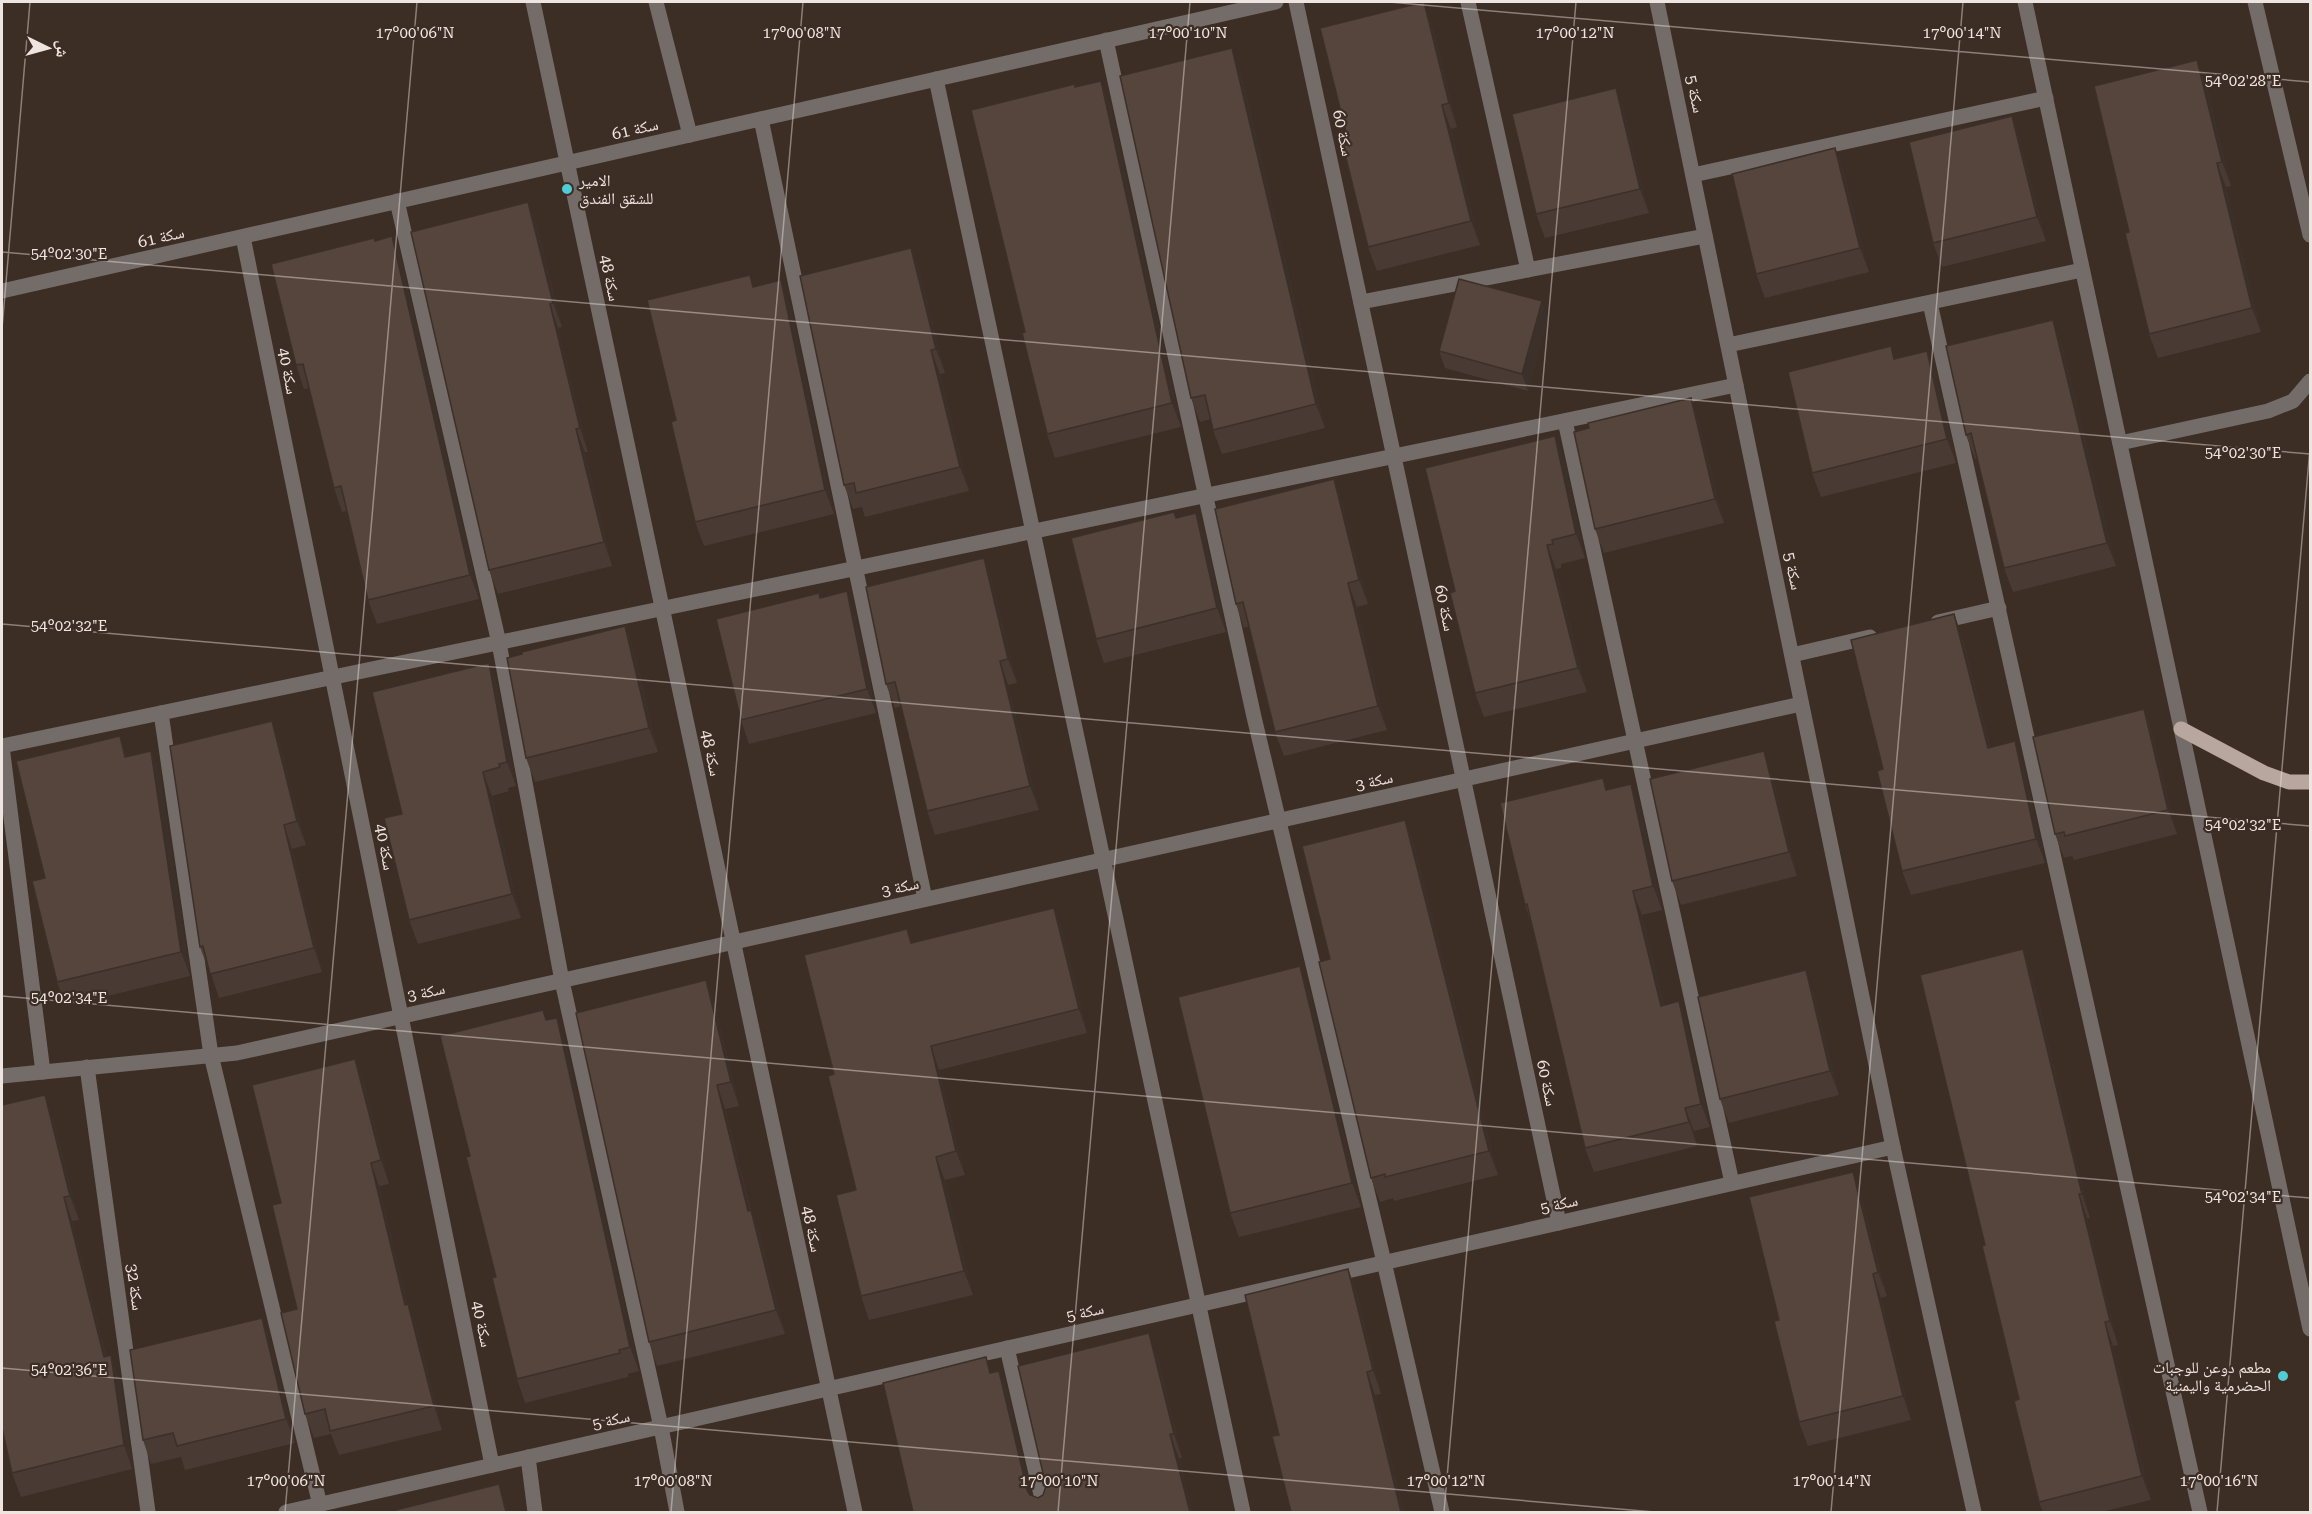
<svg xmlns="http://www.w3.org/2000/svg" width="2312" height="1514" font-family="'Roboto Serif','Noto Naskh Arabic',serif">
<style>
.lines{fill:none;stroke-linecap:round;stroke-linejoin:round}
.minor{stroke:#746c68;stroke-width:15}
.major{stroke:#b7a79e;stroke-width:15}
.wall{fill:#493b34}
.shaded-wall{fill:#3c302a}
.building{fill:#55453c;stroke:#3c302a;stroke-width:1.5}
.ticks{fill:none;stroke:#efe5e0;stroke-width:1.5;stroke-opacity:0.45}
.poi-dot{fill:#51ccd4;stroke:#3c2d25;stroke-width:2}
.labels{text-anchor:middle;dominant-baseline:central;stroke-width:4.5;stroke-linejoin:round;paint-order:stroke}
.street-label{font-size:16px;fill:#efe5e0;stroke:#3c2d25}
.poi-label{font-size:16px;fill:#efe5e0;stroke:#3c2d25;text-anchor:start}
.ticks-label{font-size:15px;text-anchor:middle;fill:#efe5e0;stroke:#3c2d25;stroke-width:4.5;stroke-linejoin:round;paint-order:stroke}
</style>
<rect width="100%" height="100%" fill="#3c2d25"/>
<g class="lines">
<!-- minor -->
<g class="minor">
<path d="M533,2L855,1512"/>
<path d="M656,2L690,135"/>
<path d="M1296,2L1559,1223"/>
<path d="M1468,2L1528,270"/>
<path d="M1657,2L1893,1147L1974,1512"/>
<path d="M2025,2L2310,1329"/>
<path d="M2255,2L2310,235"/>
<path d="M1106,40L1254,717L1384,1262L1442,1512"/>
<path d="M936,79L1243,1512"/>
<path d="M761,119L925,899"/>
<path d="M1693,175L2046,98"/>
<path d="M397,201L499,643L562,981L661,1427L677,1512"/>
<path d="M243,237L492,1465"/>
<path d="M2,291L1276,2"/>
<path d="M1361,302L1705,236"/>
<path d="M1930,303L2200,1512"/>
<path d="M1728,345L2082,270"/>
<path d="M1565,421L1732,1183"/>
<path d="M2120,443L2268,411L2293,401L2310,381"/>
<path d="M1938,622L1999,608"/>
<path d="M1792,655L1870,637"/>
<path d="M161,713L211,1055L320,1505"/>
<path d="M2,746L1736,385"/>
<path d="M2,746L43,1072"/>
<path d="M87,1067L148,1512"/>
<path d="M2,1076L237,1053L1801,704"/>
<path d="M1007,1348L1045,1512"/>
<path d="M528,1457L535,1512"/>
<path d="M286,1512L1893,1147"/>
</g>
<!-- major -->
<path class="major" d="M2181,729L2264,773L2289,782H2310"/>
</g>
<!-- wall -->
<g class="wall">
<path d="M1433,26L1457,127L1451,129L1480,245L1377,271L1368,247L1349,144Z"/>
<path d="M1241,72L1325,428L1222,454L1213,430L1211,419L1200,422L1191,398Z"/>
<path d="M2206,84L2231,186L2226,187L2261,332L2158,358L2149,334L2129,232Z"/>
<path d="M1076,87L1110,105L1181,427L1055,458L1047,434L1025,332Z"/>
<path d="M1616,88L1624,112L1649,213L1545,238L1536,214Z"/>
<path d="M2012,116L2020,140L2046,241L1942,267L1933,243Z"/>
<path d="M1835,148L1844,172L1869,272L1765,298L1756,274Z"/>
<path d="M528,202L537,226L562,327L558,328L588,452H585L612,566L498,594L489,570Z"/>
<path d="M392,236L401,260L479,599L377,624L368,600L347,511L342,512L334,488L309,388L304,389L296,365L375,241Z"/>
<path d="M911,248L920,272L945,373L940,374L969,491L865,517L862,507L853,509L844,485Z"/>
<path d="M755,287L790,304L834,514L704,546L695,522L676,420Z"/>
<path d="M1548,317L1528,391L1445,368L1439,351Z"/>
<path d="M2062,344L2116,566L2013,592L2004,568L1977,458L1975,459L1966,435Z"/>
<path d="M1891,346L1895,359L1927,351L1936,375L1956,463L1821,497L1812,473Z"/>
<path d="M1691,398L1699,422L1724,523L1604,553L1595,529L1589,428Z"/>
<path d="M1555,436L1564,460L1585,558L1561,564V568L1556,569L1587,692L1484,717L1475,693L1455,591Z"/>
<path d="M1334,479L1342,503L1368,604L1357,607L1387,730L1284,756L1275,732L1249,626L1244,628L1236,604Z"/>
<path d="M1196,513L1205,537L1226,632L1104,663L1096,639Z"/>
<path d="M984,558L992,582L1017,683L1008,685L1039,810L935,835L927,811L901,706L895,708L886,684Z"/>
<path d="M821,598L855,615L876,713L749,744L741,720Z"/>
<path d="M625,626L634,650L658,752L535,782L526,758Z"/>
<path d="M1963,638L1990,747L2023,765L2045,863L1911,895L1902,871L1883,769Z"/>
<path d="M489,663L497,687L516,786L508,788L509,791L492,796L521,918L418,944L409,920L402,814Z"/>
<path d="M2144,709L2152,733L2177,834L2074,860L2072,856L2064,858L2055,834Z"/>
<path d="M272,721L280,745L306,845L292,849L322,972L219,998L210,971H209L200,947Z"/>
<path d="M151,751L160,775L190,976L66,1006L57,982L45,878L128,757Z"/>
<path d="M1772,775L1797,876L1681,905L1672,881Z"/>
<path d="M1608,790L1640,808L1662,910L1642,915L1664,1005L1679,1001L1687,1025L1710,1127L1694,1131L1697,1146L1594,1172L1585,1148L1532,926L1525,905Z"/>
<path d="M1405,820L1414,844L1498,1175L1394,1201L1393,1198L1380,1202L1371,1178L1330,959Z"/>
<path d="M1054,908L1063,932L1087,1033L939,1070L965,1175L945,1180L973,1295L869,1320L861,1296L856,1190L834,1074L912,943Z"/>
<path d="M2032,973L2090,1218H2087L2118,1345L2113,1346L2151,1500L2101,1512H2043L2039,1502L2019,1399L1985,1245Z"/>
<path d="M1309,990L1361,1207L1239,1237L1230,1213Z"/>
<path d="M1814,994L1839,1095L1729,1123L1720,1099Z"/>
<path d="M715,1004L739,1106L725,1109L751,1210L760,1234L785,1334L657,1366L649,1342Z"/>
<path d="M547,1020L565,1042L639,1371L628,1374V1377L525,1403L517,1379L496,1277L470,1156Z"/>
<path d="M364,1083L389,1184L379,1186L408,1305L417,1328L442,1430L339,1455L331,1434L314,1438L305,1414L297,1309Z"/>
<path d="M53,1118L79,1220L72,1221L106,1356L120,1379L132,1469L21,1497L12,1473Z"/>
<path d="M1853,1172L1861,1196L1887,1296L1881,1298L1911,1420L1808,1446L1799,1422L1779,1320Z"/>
<path d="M1357,1293L1381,1394L1375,1395L1404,1512H1291Z"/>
<path d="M262,1318L270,1342L295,1443L185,1470L181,1457L151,1464L143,1440Z"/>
<path d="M1158,1357L1182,1458H1179L1192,1512H913L992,1372L999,1371L1008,1394L1031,1496L1038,1498L1043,1495Z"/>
</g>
<!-- shaded-wall -->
<g class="shaded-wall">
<path d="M1424,2L1433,26L1457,127L1449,103Z"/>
<path d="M1232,48L1241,72L1325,428L1316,404Z"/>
<path d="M2197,60L2206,84L2231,186L2222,162Z"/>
<path d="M1101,81L1110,105L1181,427L1172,403Z"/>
<path d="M1616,88L1624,112L1649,213L1640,189Z"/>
<path d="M1442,105L1451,129L1480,245L1471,221Z"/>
<path d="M2012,116L2020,140L2046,241L2037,217Z"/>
<path d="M1835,148L1844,172L1869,272L1860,248Z"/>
<path d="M2217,163L2226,187L2261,332L2252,308Z"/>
<path d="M528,202L537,226L562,327L553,303Z"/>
<path d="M392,236L401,260L479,599L470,575Z"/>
<path d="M911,248L920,272L945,373L936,349Z"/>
<path d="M781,280L790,304L834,514L825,490Z"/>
<path d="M1542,301L1548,317L1528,391L1522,374Z"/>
<path d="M550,304L558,328L588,452L580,428Z"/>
<path d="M2053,320L2062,344L2116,566L2107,543Z"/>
<path d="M931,350L940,374L969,491L960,467Z"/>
<path d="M1927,351L1936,375L1956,463L1947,439Z"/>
<path d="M1691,398L1699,422L1724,523L1715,499Z"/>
<path d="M576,429L585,452L612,566L604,542Z"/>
<path d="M1555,436L1564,460L1585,558L1576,534Z"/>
<path d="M1334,479L1342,503L1368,604L1359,580Z"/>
<path d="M1196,513L1205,537L1226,632L1217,608Z"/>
<path d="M1547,545L1556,569L1587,692L1578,668Z"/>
<path d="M984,558L992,582L1017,683L1008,659Z"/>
<path d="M1348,583L1357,607L1387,730L1378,706Z"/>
<path d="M847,591L855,615L876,713L867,689Z"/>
<path d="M1954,614L1963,638L1996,772L1988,748Z"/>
<path d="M625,626L634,650L658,752L649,728Z"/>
<path d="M1000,661L1008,685L1039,810L1030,786Z"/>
<path d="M489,663L497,687L516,786L507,762Z"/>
<path d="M2144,709L2152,733L2177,834L2168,810Z"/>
<path d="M272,721L280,745L306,845L297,821Z"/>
<path d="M120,736L129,760L125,757Z"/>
<path d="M2015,741L2023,765L2045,863L2036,839Z"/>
<path d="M151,751L160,775L190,976L181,952Z"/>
<path d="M1764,751L1772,775L1797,876L1789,852Z"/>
<path d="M483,772L492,796L521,918L512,894Z"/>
<path d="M1631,784L1640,808L1662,910L1653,886Z"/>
<path d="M1405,820L1414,844L1498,1175L1489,1151Z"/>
<path d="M284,825L292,849L322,972L314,948Z"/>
<path d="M1633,891L1642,915L1670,1030L1661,1006Z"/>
<path d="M1054,908L1063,932L1087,1033L1079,1009Z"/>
<path d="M2023,949L2032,973L2090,1218L2082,1194Z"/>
<path d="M1300,966L1309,990L1361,1207L1352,1183Z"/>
<path d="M1806,970L1814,994L1839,1095L1830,1071Z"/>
<path d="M706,980L715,1004L739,1106L731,1082Z"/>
<path d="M1679,1001L1687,1025L1710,1127L1701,1104Z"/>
<path d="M557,1018L565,1042L639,1371L630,1347Z"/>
<path d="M931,1046L939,1070L965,1175L956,1151Z"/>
<path d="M355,1059L364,1083L389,1184L381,1160Z"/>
<path d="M717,1085L725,1109L757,1235L748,1211Z"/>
<path d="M45,1095L53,1118L79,1220L70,1196Z"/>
<path d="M1685,1108L1694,1131L1697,1146L1689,1122Z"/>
<path d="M936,1157L945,1180L973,1295L964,1271Z"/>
<path d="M371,1163L379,1186L414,1329L405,1305Z"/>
<path d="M1853,1172L1861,1196L1887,1296L1878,1272Z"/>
<path d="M2079,1194L2087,1218L2118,1345L2110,1321Z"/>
<path d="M64,1197L72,1221L112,1381L104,1357Z"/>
<path d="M751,1210L760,1234L785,1334L776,1310Z"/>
<path d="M1348,1269L1357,1293L1381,1394L1373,1370Z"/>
<path d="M1873,1274L1881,1298L1911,1420L1903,1396Z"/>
<path d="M408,1304L417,1328L442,1430L434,1406Z"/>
<path d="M262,1318L270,1342L295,1443L286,1419Z"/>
<path d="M2105,1322L2113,1346L2151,1500L2142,1476Z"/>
<path d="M1149,1333L1158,1357L1182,1458L1174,1434Z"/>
<path d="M111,1355L120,1379L132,1469L124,1445Z"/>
<path d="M999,1371L1008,1394L1035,1512L1027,1490Z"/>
<path d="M1367,1372L1375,1395L1404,1512H1401Z"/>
<path d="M1170,1434L1179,1458L1192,1512H1190Z"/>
<path d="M499,1484L508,1508L509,1512H506Z"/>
</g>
<!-- building -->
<g class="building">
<path d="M1424,2L1449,103L1442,105L1471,221L1368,247L1343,146L1349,144L1320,28Z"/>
<path d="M1232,48L1316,404L1213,430L1205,395L1191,398L1120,76Z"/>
<path d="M2197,60L2222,162L2217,163L2252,308L2149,334L2125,233L2129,232L2094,86Z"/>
<path d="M1101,81L1172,403L1047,434L1022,333L1025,332L971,110L1075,84V87Z"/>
<path d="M1616,88L1640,189L1536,214L1512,114Z"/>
<path d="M2012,116L2037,217L1933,243L1909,142Z"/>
<path d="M1835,148L1860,248L1756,274L1732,174Z"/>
<path d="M528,202L553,303L550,304L580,428L576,429L604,542L489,570L411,232Z"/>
<path d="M392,236L470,575L368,600L341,486L334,488L303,364L296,365L271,264L374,238L375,241Z"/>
<path d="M911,248L936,349L931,350L960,467L856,493L854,483L844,485L800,276Z"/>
<path d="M750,275L753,287L781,280L825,490L695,522L671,422L676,420L647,300Z"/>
<path d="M1459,279L1542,301L1522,374L1439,351Z"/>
<path d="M2053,320L2107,543L2004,568L1971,433L1966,435L1946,346Z"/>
<path d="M1891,346L1894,359L1927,351L1947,439L1812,473L1788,372Z"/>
<path d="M1691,398L1715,499L1595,529L1574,432L1589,428L1588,423Z"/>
<path d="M1555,436L1576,534L1552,540L1553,544L1547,545L1578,668L1475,693L1450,593L1455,591L1425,468Z"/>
<path d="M1334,479L1359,580L1348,583L1378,706L1275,732L1243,602L1236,604L1215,509Z"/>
<path d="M1174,512L1176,518L1196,513L1217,608L1096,639L1071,538Z"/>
<path d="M984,558L1008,659L1000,661L1030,786L927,811L895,682L886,684L866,587Z"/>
<path d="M847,591L867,689L741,720L716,619L819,593L820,598Z"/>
<path d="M1954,614L1988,748L2015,741L2036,839L1902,871L1877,771L1883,769L1851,640Z"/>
<path d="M625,626L649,728L526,758L507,658L522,654V652Z"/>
<path d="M489,663L507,762L499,764L500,767L483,772L512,894L409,920L384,818L402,814L372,692Z"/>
<path d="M2144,709L2168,810L2065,836L2064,832L2055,834L2033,737Z"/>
<path d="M272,721L297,821L284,825L314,948L210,974L203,946L200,947L170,746Z"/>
<path d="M120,736L125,757L151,751L181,952L57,982L32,881L45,878L16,761Z"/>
<path d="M1764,751L1789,852L1672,881L1650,779Z"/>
<path d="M1603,778L1606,790L1631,784L1653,886L1633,891L1661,1006L1679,1001L1701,1104L1685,1108L1689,1122L1585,1148L1527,904L1525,905L1500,803Z"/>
<path d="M1405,820L1489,1151L1385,1177V1174L1371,1178L1319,962L1330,959L1302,846Z"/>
<path d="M1054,908L1079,1009L931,1046L956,1151L936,1157L964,1271L861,1296L836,1195L856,1190L828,1076L834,1074L804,955L907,929L911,943Z"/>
<path d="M2023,949L2082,1194H2079L2110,1321L2105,1322L2142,1476L2039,1502L2014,1401L2019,1399L1982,1246L1985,1245L1920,975Z"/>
<path d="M1300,966L1352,1183L1230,1213L1178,997Z"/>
<path d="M1806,970L1830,1071L1720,1099L1698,997Z"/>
<path d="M706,980L731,1082L717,1085L748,1211L751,1210L776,1310L649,1342L576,1013Z"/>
<path d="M543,1010L546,1020L557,1018L630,1347L619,1350L620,1353L517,1379L492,1278L496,1277L466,1157L470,1156L440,1036Z"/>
<path d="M355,1059L381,1160L371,1163L405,1305L408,1304L434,1406L330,1431L325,1409L305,1414L281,1313L297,1309L272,1205L281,1203L252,1085Z"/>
<path d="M45,1095L70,1196L64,1197L104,1357L111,1355L124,1445L12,1473L2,1428V1105Z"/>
<path d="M1853,1172L1878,1272L1873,1274L1903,1396L1799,1422L1774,1321L1779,1320L1749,1197Z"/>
<path d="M1348,1269L1373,1370L1367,1372L1401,1512H1291L1272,1436L1279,1435L1245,1295Z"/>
<path d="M262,1318L286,1419L177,1446L173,1433L143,1440L130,1350Z"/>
<path d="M1149,1333L1174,1434H1170L1190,1512H913L883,1383L986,1357L990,1373L999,1371L1027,1490L1030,1495L1038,1498L1043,1495L1046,1486L1018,1366Z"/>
<path d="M499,1484L506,1512H397L396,1510Z"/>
</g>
<!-- ticks -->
<path class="ticks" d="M1389,2L2310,82M2,252L2310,454M2,329L30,2M2,624L2310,826M2,996L2310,1198M2,1368L1654,1512M285,1512L417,2M671,1512L803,2M1058,1512L1190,2M1444,1512L1576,2M1831,1512L1963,2M2217,1512L2310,448"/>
<!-- markers -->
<g class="poi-dot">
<circle cx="567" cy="189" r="6"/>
<circle cx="2283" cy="1376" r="6"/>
</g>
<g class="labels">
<!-- street labels -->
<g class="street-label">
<text transform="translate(1695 94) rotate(78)">سكة 5</text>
<text transform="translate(635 129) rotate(-13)">سكة 61</text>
<text transform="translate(1343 133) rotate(78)">سكة 60</text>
<text transform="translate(161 237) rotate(-13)">سكة 61</text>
<text transform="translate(610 278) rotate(78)">سكة 48</text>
<text transform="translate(288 371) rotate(79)">سكة 40</text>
<text transform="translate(1793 571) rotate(78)">سكة 5</text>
<text transform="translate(1445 608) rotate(78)">سكة 60</text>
<text transform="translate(711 753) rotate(78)">سكة 48</text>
<text transform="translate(1374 781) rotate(-13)">سكة 3</text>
<text transform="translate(385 847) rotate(79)">سكة 40</text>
<text transform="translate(900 887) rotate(-13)">سكة 3</text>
<text transform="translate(426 992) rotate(-12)">سكة 3</text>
<text transform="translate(1547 1083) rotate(78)">سكة 60</text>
<text transform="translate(1559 1204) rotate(-13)">سكة 5</text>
<text transform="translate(812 1229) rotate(78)">سكة 48</text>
<text transform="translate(135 1287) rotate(82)">سكة 32</text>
<text transform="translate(1085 1312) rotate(-13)">سكة 5</text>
<text transform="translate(482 1324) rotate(78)">سكة 40</text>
<text transform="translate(611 1420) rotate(-13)">سكة 5</text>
</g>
<!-- poi labels -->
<g class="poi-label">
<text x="579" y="180">الامير<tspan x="579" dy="18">للشقق الفندق</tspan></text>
<text x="2271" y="1367" text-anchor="end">مطعم دوعن للوجبات<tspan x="2271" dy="18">الحضرمية واليمنية</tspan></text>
</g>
</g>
<g class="ticks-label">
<text x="415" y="38">17°00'06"N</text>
<text x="802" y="38">17°00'08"N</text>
<text x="1188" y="38">17°00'10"N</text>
<text x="1575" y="38">17°00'12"N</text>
<text x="1962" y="38">17°00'14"N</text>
<text x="2243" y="86">54°02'28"E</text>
<text x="69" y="259">54°02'30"E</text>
<text x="2243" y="458">54°02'30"E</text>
<text x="69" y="631">54°02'32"E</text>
<text x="2243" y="830">54°02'32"E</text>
<text x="69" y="1003">54°02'34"E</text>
<text x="2243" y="1202">54°02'34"E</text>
<text x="69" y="1375">54°02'36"E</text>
<text x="286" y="1486">17°00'06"N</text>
<text x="673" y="1486">17°00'08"N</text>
<text x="1059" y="1486">17°00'10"N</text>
<text x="1446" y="1486">17°00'12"N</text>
<text x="1832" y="1486">17°00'14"N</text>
<text x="2219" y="1486">17°00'16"N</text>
</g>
<!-- border -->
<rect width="2312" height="1514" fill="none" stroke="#efe5e0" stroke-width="6"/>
<!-- north arrow -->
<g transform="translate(48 48) rotate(95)" stroke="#3c2d25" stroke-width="4.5" paint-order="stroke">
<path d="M0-4.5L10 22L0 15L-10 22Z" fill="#efe5e0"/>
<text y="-9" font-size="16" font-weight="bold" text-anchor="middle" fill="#efe5e0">ش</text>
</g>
</svg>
